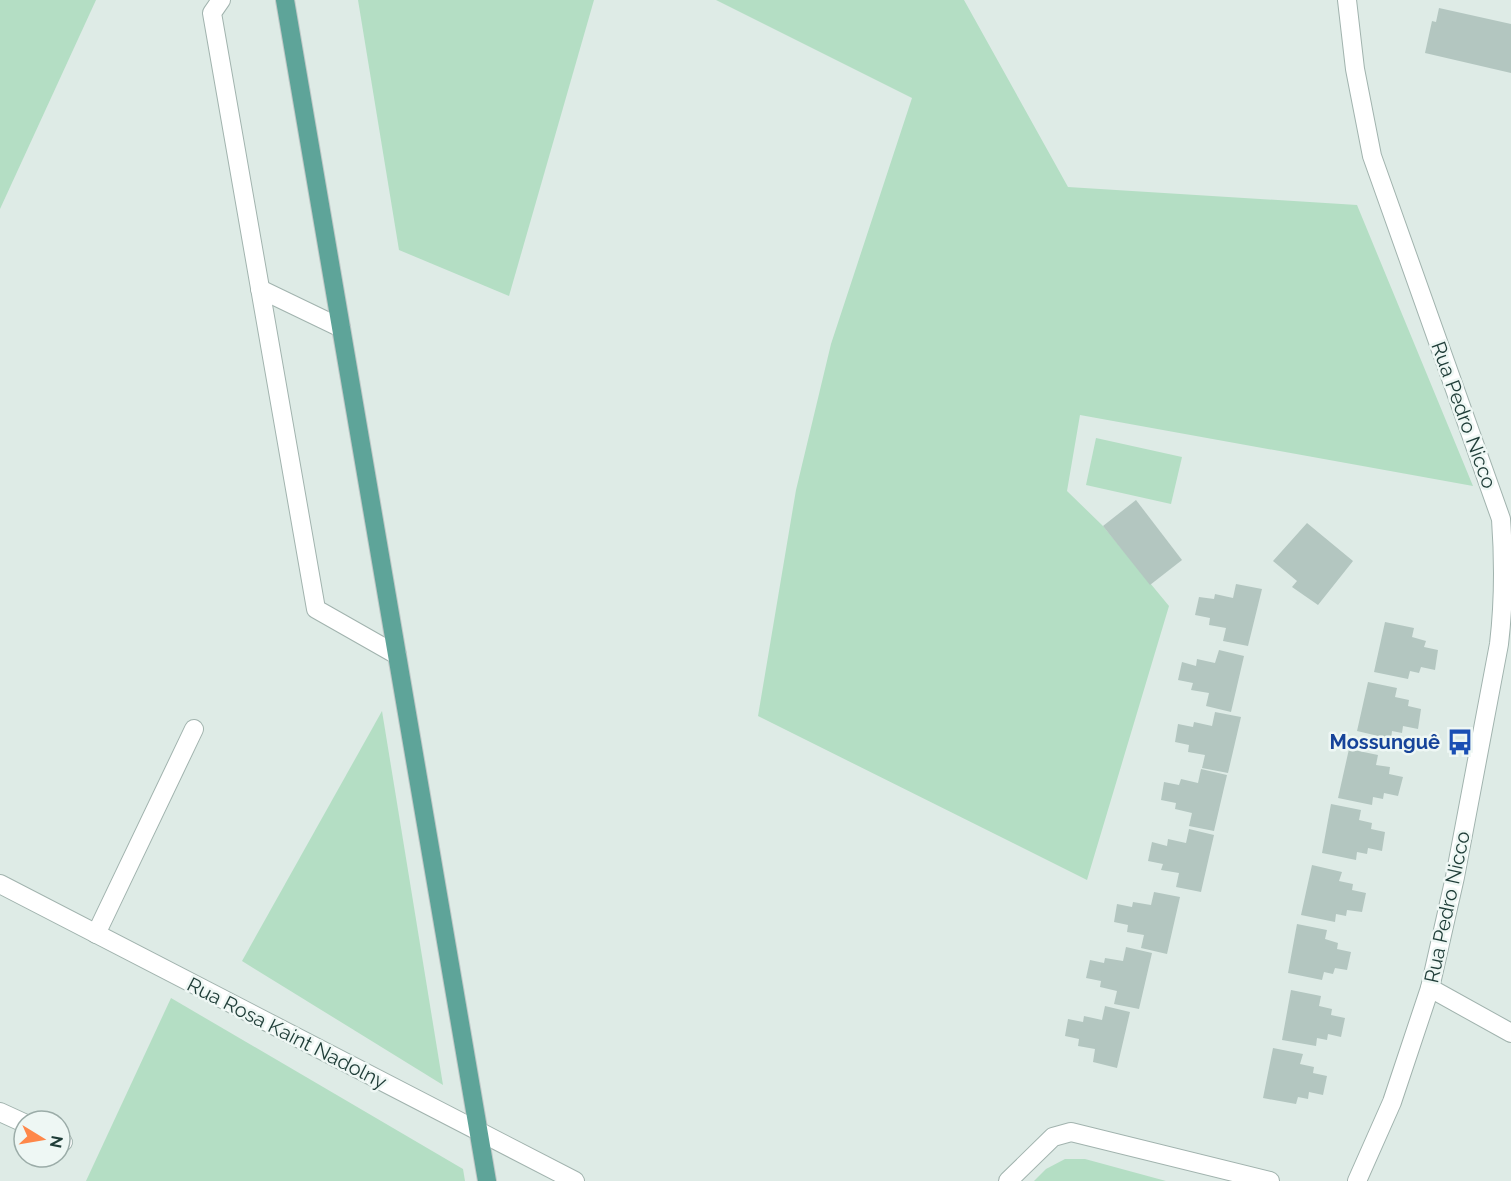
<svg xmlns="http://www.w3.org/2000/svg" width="1511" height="1181" font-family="Raleway,sans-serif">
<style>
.green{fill:#b4dec4}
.building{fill:#b3c6c0}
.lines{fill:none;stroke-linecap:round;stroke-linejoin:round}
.minor-casing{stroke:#a1b3ae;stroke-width:20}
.major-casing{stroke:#c0c8c7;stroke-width:20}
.minor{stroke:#fff;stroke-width:18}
.major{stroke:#5ea499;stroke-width:18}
.labels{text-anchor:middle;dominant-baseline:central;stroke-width:5;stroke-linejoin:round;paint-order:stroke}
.street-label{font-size:20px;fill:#1e3c37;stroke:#eef7f4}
.transit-label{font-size:20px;font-weight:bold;fill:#164399;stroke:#eef7f4;text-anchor:end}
</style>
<rect width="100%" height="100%" fill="#deebe6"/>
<!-- green -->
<g class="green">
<path d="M0,0H96L0,209Z"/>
<path d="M358,0H594L509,296L399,250Z"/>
<path d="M716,0H964L1068,187L1357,205L1473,486L1080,415L1067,491L1103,526L1169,606L1087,880L758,716L796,490L831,344L912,98Z"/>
<path d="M1096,438L1182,457L1171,504L1086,485Z"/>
<path d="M382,711L443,1085L242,961Z"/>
<path d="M171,998L463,1169L465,1181H86Z"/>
<path d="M1065,1159H1085L1166,1181H1034L1046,1169Z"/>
</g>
<!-- building -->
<g class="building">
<path d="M1439,8L1511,24V73L1425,53L1432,21L1436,22Z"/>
<path d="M1136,500L1182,560L1150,585L1103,526Z"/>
<path d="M1307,523L1353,561L1318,605L1292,587L1297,581L1273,561Z"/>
<path d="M1236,584L1262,589L1248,646L1223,641L1226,628L1209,625L1210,618L1195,615L1199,597L1214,599L1215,594L1233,598Z"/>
<path d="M1385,622L1414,628L1412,637L1426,641L1424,647L1438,650L1435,670L1421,667L1419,673L1410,671L1408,679L1374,672Z"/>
<path d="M1219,650L1244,656L1231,712L1206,706L1209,693L1191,690L1193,683L1178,680L1182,662L1196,666L1197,659L1215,663Z"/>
<path d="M1368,682L1397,688L1395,697L1409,700L1408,706L1421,709L1418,729L1403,726L1402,733L1392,731L1391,739L1357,731Z"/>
<path d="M1215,712L1241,717L1228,773L1202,768L1205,755L1188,752L1189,745L1175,742L1178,724L1193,727L1194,722L1212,726Z"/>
<path d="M1349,749L1378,755L1376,765L1390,767L1389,774L1403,777L1398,796L1384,793L1383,799L1373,797L1372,805L1338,798Z"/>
<path d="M1201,769L1227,775L1214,831L1189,826L1192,813L1175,809L1176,803L1161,800L1164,782L1179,785L1181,779L1198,783Z"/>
<path d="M1331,804L1361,810L1359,820L1372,823L1371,829L1385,832L1382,851L1368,848L1367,854L1357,852L1356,860L1322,853Z"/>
<path d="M1189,829L1214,835L1201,892L1176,887L1179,873L1161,870L1163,864L1148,861L1152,842L1167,846L1168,839L1186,843Z"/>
<path d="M1312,865L1342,872L1339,881L1353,884L1352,890L1366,893L1362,912L1347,910L1346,916L1336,914L1335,922L1301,915Z"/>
<path d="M1154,892L1180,897L1167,954L1141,948L1144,935L1127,932L1128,925L1114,922L1117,904L1132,907L1133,902L1151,905Z"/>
<path d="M1297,924L1327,930L1325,939L1338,943L1337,949L1351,952L1347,970L1335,968L1333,974L1324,972L1322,980L1288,973Z"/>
<path d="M1126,947L1152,953L1139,1009L1114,1004L1117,991L1100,987L1101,981L1086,978L1090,960L1104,963L1105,958L1123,961Z"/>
<path d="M1291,990L1321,996L1319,1006L1332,1009L1331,1015L1345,1018L1341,1037L1328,1034L1327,1040L1317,1038L1316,1046L1282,1040Z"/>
<path d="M1105,1006L1130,1012L1117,1068L1093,1062L1095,1049L1078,1046L1079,1039L1065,1036L1068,1019L1083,1022L1084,1016L1102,1020Z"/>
<path d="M1273,1048L1303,1054L1300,1064L1314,1067L1313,1073L1327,1076L1323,1095L1309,1092L1308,1099L1298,1097L1296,1104L1263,1098Z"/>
</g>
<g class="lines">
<!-- minor casing -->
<g class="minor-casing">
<g id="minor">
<path d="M221,0L212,13L316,609L397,655"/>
<path d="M1347,0L1355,69L1372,156L1501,519C1504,561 1504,602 1499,644L1455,877L1430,988L1392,1102L1357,1181"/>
<path d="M260,289L341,328"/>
<path d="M0,884L575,1181"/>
<path d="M96,934L194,729"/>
<path d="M1430,988L1511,1033"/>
<path d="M0,1112L24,1123"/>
<path d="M60,1140L63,1142"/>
<path d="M1008,1181L1053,1137L1071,1132L1270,1181"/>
</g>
</g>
<!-- major casing -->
<g class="major-casing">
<path id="major" d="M285,0L487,1181"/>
</g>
<!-- minor -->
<use href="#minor" class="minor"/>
<!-- major -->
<use href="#major" class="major"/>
</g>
<!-- icons -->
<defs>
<g id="bus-bare" transform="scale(2.07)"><path d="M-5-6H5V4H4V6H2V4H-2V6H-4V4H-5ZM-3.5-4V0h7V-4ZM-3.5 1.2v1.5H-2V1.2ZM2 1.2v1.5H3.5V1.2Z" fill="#1a4fb4" stroke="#eef7f4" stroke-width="2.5" paint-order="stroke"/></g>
</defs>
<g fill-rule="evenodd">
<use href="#bus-bare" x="1460" y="742"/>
</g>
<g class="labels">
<!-- street labels -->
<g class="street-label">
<text transform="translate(1464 415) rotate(70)">Rua Pedro Nicco</text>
<text transform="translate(1447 907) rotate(-78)">Rua Pedro Nicco</text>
<text transform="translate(287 1033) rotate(27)">Rua Rosa Kaint Nadolny</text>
</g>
<!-- transit labels -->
<g class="transit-label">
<text x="1440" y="742">Mossunguê</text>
</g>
</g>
<!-- north arrow -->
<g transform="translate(42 1139) rotate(101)"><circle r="28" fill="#eef7f4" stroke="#9baca8" stroke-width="1.5"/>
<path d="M0-4.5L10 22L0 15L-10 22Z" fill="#fe8749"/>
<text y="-9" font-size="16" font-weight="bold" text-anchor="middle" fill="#1e3c37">N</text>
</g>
</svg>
